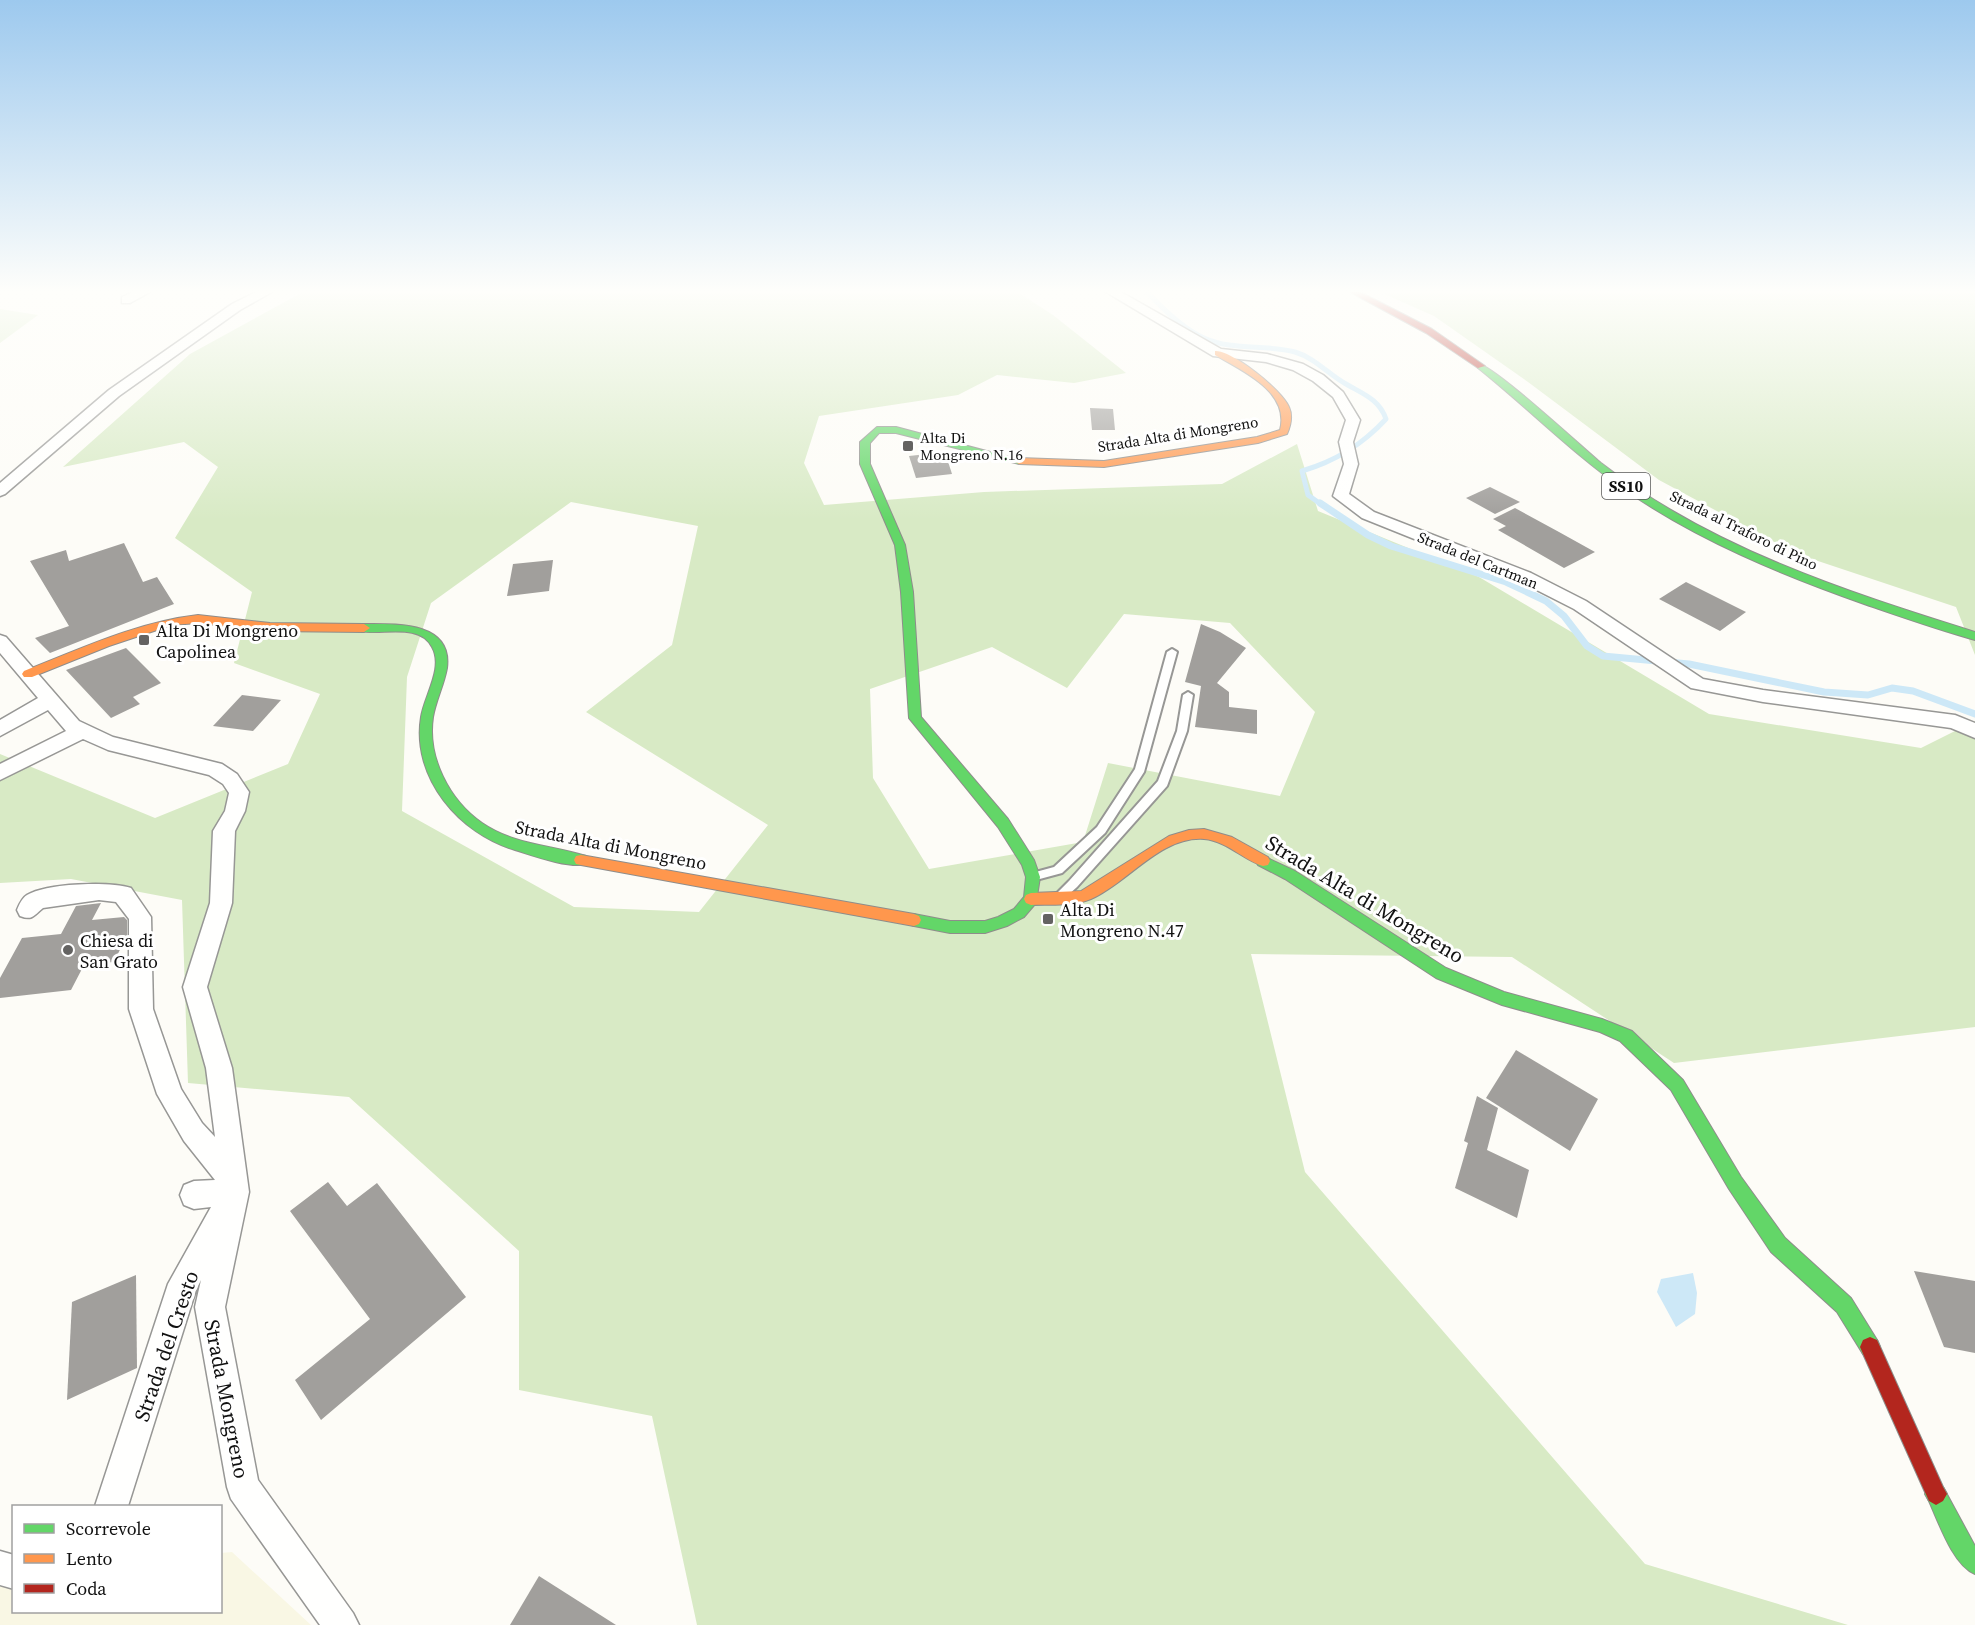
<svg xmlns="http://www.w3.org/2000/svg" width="1975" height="1625" font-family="'Source Serif 4',serif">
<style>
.farmland{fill:#f9f7e4}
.forest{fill:#d8eac5;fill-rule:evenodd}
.water{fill:#cde8f7}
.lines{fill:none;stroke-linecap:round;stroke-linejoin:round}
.stream-far1{stroke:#cde8f7;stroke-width:5}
.stream{stroke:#cde8f7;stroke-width:7}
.building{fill:#a19f9c}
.lane-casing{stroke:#979795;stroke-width:4}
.street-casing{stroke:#979795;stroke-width:3}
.fast-casing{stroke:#8e8d8b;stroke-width:2}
.slow-casing{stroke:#8e8d8b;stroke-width:2}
.jam-casing{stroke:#8e8d8b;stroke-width:2}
.lane{fill:#fffffe;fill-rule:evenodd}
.street{fill:#fffffe;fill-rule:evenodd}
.fast{fill:#63d668;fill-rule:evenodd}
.slow{fill:#ff974d;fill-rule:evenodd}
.jam{fill:#b3261e;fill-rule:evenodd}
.poi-dot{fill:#646362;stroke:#fff;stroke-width:2}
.labels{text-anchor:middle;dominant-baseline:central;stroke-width:6;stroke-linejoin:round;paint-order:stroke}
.far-street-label{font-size:15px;fill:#111;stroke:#fff}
.far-poi-label{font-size:15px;fill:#111;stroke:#fff;text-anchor:start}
.shield{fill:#fff;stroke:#585858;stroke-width:1.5}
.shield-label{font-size:16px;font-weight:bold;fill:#111}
.poi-label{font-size:18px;fill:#111;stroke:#fff;text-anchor:start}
.street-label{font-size:18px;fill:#111;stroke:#fff}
.near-street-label{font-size:21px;fill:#111;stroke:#fff}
</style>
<rect width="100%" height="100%" fill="#fdfcf7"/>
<!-- farmland -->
<path class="farmland" d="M232,1552L311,1625H0V1584L13,1586L14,1612H220L221,1553Z"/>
<!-- forest -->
<g class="forest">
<path d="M301,293H1019L1053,315L1126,373L1074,383L997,375L958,395L819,416L804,463L824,505L984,492L1222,484L1297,444L1318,511L1479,577L1709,714L1921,748L1975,721V1027L1674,1063L1512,957L1251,954L1305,1172L1645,1564L1848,1625H697L652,1416L519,1390V1251L349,1097L188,1083L182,900L71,879L0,883V754L155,818L288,764L320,694L234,663L252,592L175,538L218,467L184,442L63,467L190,354ZM571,502L698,526L672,645L586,712L768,825L699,912L574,907L402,811L407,677L431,603ZM1124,614L1230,623L1315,712L1280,796L1108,763L1083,842L929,869L873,778L870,689L992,647L1067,688Z"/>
<path d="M1382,293H1975V655L1956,607L1797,554L1659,480L1528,382L1434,316Z"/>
<path d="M0,309L38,315L0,343Z"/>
</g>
<!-- water -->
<path class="water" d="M1693,1273L1697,1293L1695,1314L1676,1327L1657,1292L1661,1279Z"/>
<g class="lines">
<!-- stream-far1 -->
<path class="stream-far1" d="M1147,292C1163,309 1183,329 1204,338C1232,351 1266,344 1295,352C1315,358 1328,374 1346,384C1363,394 1379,399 1386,419C1362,445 1336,461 1302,471L1308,495L1322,505"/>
<!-- stream -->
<path class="stream" d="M1320,503L1368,535L1391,546L1506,582L1546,601L1564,616L1587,646L1603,656L1689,664L1824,692L1868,695L1892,688L1913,691L1975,714"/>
</g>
<!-- building -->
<g class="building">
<path d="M1090,408L1113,409L1115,430H1092Z"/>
<path d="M945,452L952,474L916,478L909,456Z"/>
<path d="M1490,487L1520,502L1495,514L1466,498Z"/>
<path d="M1515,508L1559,532L1595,552L1564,568L1498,530L1506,526L1493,519Z"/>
<path d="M124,543L143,582L157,577L174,604L50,653L35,638L69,626L30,561L66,550L69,561Z"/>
<path d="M553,560L549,591L507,596L513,564Z"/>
<path d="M1686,582L1746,612L1720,631L1659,599Z"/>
<path d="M1201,624L1220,632L1246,648L1217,683L1229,692V707L1257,710V734L1195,727L1201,686L1185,682Z"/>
<path d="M126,648L161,683L133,697L140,704L111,718L66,670Z"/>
<path d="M242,695L281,700L253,731L213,726Z"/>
<path d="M101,903L92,920L124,917L127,920V935L114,962L84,965L71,990L0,998V978L22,938L61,934L76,906Z"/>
<path d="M1516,1050L1598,1099L1570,1151L1486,1098Z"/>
<path d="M1477,1096L1498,1108L1487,1150L1529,1170L1517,1218L1455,1188L1468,1143L1464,1141Z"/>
<path d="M328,1182L347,1206L377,1183L466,1297L321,1420L295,1380L370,1319L290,1211Z"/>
<path d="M1914,1271L1975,1281V1353L1944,1347Z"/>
<path d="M136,1275L137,1368L67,1400L72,1302Z"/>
<path d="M539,1576L616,1625H510Z"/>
</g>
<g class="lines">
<!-- lane casing -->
<g class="lane-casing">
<g id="lane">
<path d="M1172,649L1177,652L1144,772L1105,833L1062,873L1036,880L1032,879L1030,876L1032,873L1054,867L1097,827L1135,769L1167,652Z"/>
<path d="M1188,692L1193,695L1187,731L1167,786L1077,887L1067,896H1059L1057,893L1069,881L1158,781L1177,731L1183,695Z"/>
</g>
</g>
<!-- street casing -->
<g class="street-casing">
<g id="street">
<path d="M133,292H150L130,303H122V297Z"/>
<path d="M256,292H272L240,310L119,396L5,494L0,496V483L109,390L232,304Z"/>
<path d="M1106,292H1121L1221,349L1267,354L1303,364L1323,375L1343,392L1360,420L1353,442L1358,464L1349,494L1374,512L1531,573L1586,601L1703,679L1763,690L1955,715L1975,723V738L1951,728L1763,702L1691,688L1574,609L1519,581L1362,518L1333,496L1344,464L1339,442L1346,420L1333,397L1313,381L1293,370L1266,362L1213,356Z"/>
<path d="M0,635L6,637L79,721L113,737L222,764L237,774L249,792L245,811L235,831L232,903L207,987L232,1068L249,1192L225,1307L258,1480L353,1613L359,1625H320L231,1499L227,1487L195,1307L201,1280L196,1290L128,1506H95L168,1284L211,1207L194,1209L184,1205L180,1195L184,1185L194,1181L215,1180L184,1141L157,1094L129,1009V919L116,902L99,900L43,908C34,915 33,921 20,916L17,910C19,905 22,898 27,895C47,883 109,881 131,888L151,917L153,1009L181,1089L202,1123L215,1137L206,1068L183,987L210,903L213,831L225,811L229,793L223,784L209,775L108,750L83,739L0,780V764L66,731L48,710L0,736V720L38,698L0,653Z"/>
<path d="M0,1551L14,1555V1589L0,1585Z"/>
</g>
</g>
<!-- fast casing -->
<g class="fast-casing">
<g id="fast">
<path d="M1478,364C1491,363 1583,448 1601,463C1711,548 1844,591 1975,632V640C1939,630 1902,617 1867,605C1782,575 1699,541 1625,490C1573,454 1528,408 1478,368Z"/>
<path d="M877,427H896L1024,461L1019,464L896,433H879L870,443V464L905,545L913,592L921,717L1008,819L1034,860L1040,877L1036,903L1024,917L1007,926L985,933H950L914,926L909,924L907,920L909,916L914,914L950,921H985L998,917L1014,909L1024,897L1026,877L1022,865L998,827L909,718L901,592L895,545L860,464V442Z"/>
<path d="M364,624C395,624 453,621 447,668C444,685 436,700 433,717C427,757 449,800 482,823C514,845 551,845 586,856L588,860L586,864C570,869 531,855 515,850C460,834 411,778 421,717C424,696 444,668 432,647C419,622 381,636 360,631V625Z"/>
<path d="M1263,856L1295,871L1446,968L1504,992L1602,1019L1632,1031L1683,1080L1741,1177L1785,1238L1851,1298L1877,1340L1880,1347L1877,1354L1870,1357L1863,1354L1837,1312L1771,1252L1729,1189L1671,1090L1620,1041L1600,1032L1502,1005L1436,978L1285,879L1258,865L1256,861L1258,857Z"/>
<path d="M1936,1483L1943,1487L1975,1546V1574C1953,1565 1939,1523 1929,1501L1925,1494L1929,1487Z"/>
</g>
</g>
<!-- slow casing -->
<g class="slow-casing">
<g id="slow">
<path d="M1215,351C1232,350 1282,390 1289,407C1293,416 1291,425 1287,434L1258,443L1104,467L1019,464L1014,461L1019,458L1104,461L1257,437L1280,430C1290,392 1243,371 1215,355Z"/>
<path d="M198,615L270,623L364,624L370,628L364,632L270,631L198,623L172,625L109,646L32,677H24L22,674L24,671C80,649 137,622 198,615Z"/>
<path d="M1204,829L1232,837L1268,857L1270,861L1268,865L1263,866C1243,860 1227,841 1204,839C1160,836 1128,883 1091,899C1072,907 1051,904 1031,905L1026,903L1024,899L1026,895L1031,893L1081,891L1169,836L1189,830Z"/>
<path d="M581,855L914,914L919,916L921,920L919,924L914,926L581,865L576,864L574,860L576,856Z"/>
</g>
</g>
<!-- jam casing -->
<g class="jam-casing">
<g id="jam">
<path d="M1350,292H1360L1432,329L1485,366L1478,368L1426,333Z"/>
<path d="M1870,1337L1877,1340L1943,1487L1947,1494L1943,1501L1936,1505L1929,1501L1860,1347L1863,1340Z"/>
</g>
</g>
<!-- lane -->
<use href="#lane" class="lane"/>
<!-- street -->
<use href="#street" class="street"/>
<!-- fast -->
<use href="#fast" class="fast"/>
<!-- slow -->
<use href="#slow" class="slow"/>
<!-- jam -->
<use href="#jam" class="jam"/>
</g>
<!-- sky -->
<linearGradient id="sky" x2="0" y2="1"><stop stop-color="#9dc9ee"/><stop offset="0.56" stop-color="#fefefb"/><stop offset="1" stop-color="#fefefb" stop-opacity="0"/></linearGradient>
<rect width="1975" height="520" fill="url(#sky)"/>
<!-- markers -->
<g class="poi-dot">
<rect x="902" y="440" width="12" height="12" rx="3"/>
<rect x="138" y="634" width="12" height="12" rx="3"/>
<rect x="1042" y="913" width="12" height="12" rx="3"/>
<circle cx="68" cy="950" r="6"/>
</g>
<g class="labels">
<!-- far-street labels -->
<g class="far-street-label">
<text transform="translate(1178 434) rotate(-9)">Strada Alta di Mongreno</text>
<text transform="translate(1744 530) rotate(26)">Strada al Traforo di Pino</text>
<text transform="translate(1478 560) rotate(22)">Strada del Cartman</text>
</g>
<!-- far-poi labels -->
<g class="far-poi-label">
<text x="920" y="437">Alta Di<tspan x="920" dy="17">Mongreno N.16</tspan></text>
</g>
<!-- shield labels -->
<rect class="shield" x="1602" y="473" width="48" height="26" rx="4.5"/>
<g class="shield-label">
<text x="1626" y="486">SS10</text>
</g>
<!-- poi labels -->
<g class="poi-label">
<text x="156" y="630">Alta Di Mongreno<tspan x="156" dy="21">Capolinea</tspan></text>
<text x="1060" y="909">Alta Di<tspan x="1060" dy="21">Mongreno N.47</tspan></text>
<text x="80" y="940">Chiesa di<tspan x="80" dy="21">San Grato</tspan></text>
</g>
<!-- street labels -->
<g class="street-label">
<text transform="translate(611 845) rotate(11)">Strada Alta di Mongreno</text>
</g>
<!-- near-street labels -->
<g class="near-street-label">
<text transform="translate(1365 899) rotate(31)">Strada Alta di Mongreno</text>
<text transform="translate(166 1346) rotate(-71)">Strada del Cresto</text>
<text transform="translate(227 1399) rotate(79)">Strada Mongreno</text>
</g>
</g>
<!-- legend -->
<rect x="12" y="1505" width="210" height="108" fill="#ffffff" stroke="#a0a0a0" stroke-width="1.5"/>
<rect x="24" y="1524" width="30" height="9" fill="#63d668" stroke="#a0a0a0" stroke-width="1.5"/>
<text x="66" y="1535" font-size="18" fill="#111111">Scorrevole</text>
<rect x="24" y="1554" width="30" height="9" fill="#ff974d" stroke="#a0a0a0" stroke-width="1.5"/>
<text x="66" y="1565" font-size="18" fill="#111111">Lento</text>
<rect x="24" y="1584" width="30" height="9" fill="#b3261e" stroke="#a0a0a0" stroke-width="1.5"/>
<text x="66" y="1595" font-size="18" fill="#111111">Coda</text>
</svg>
